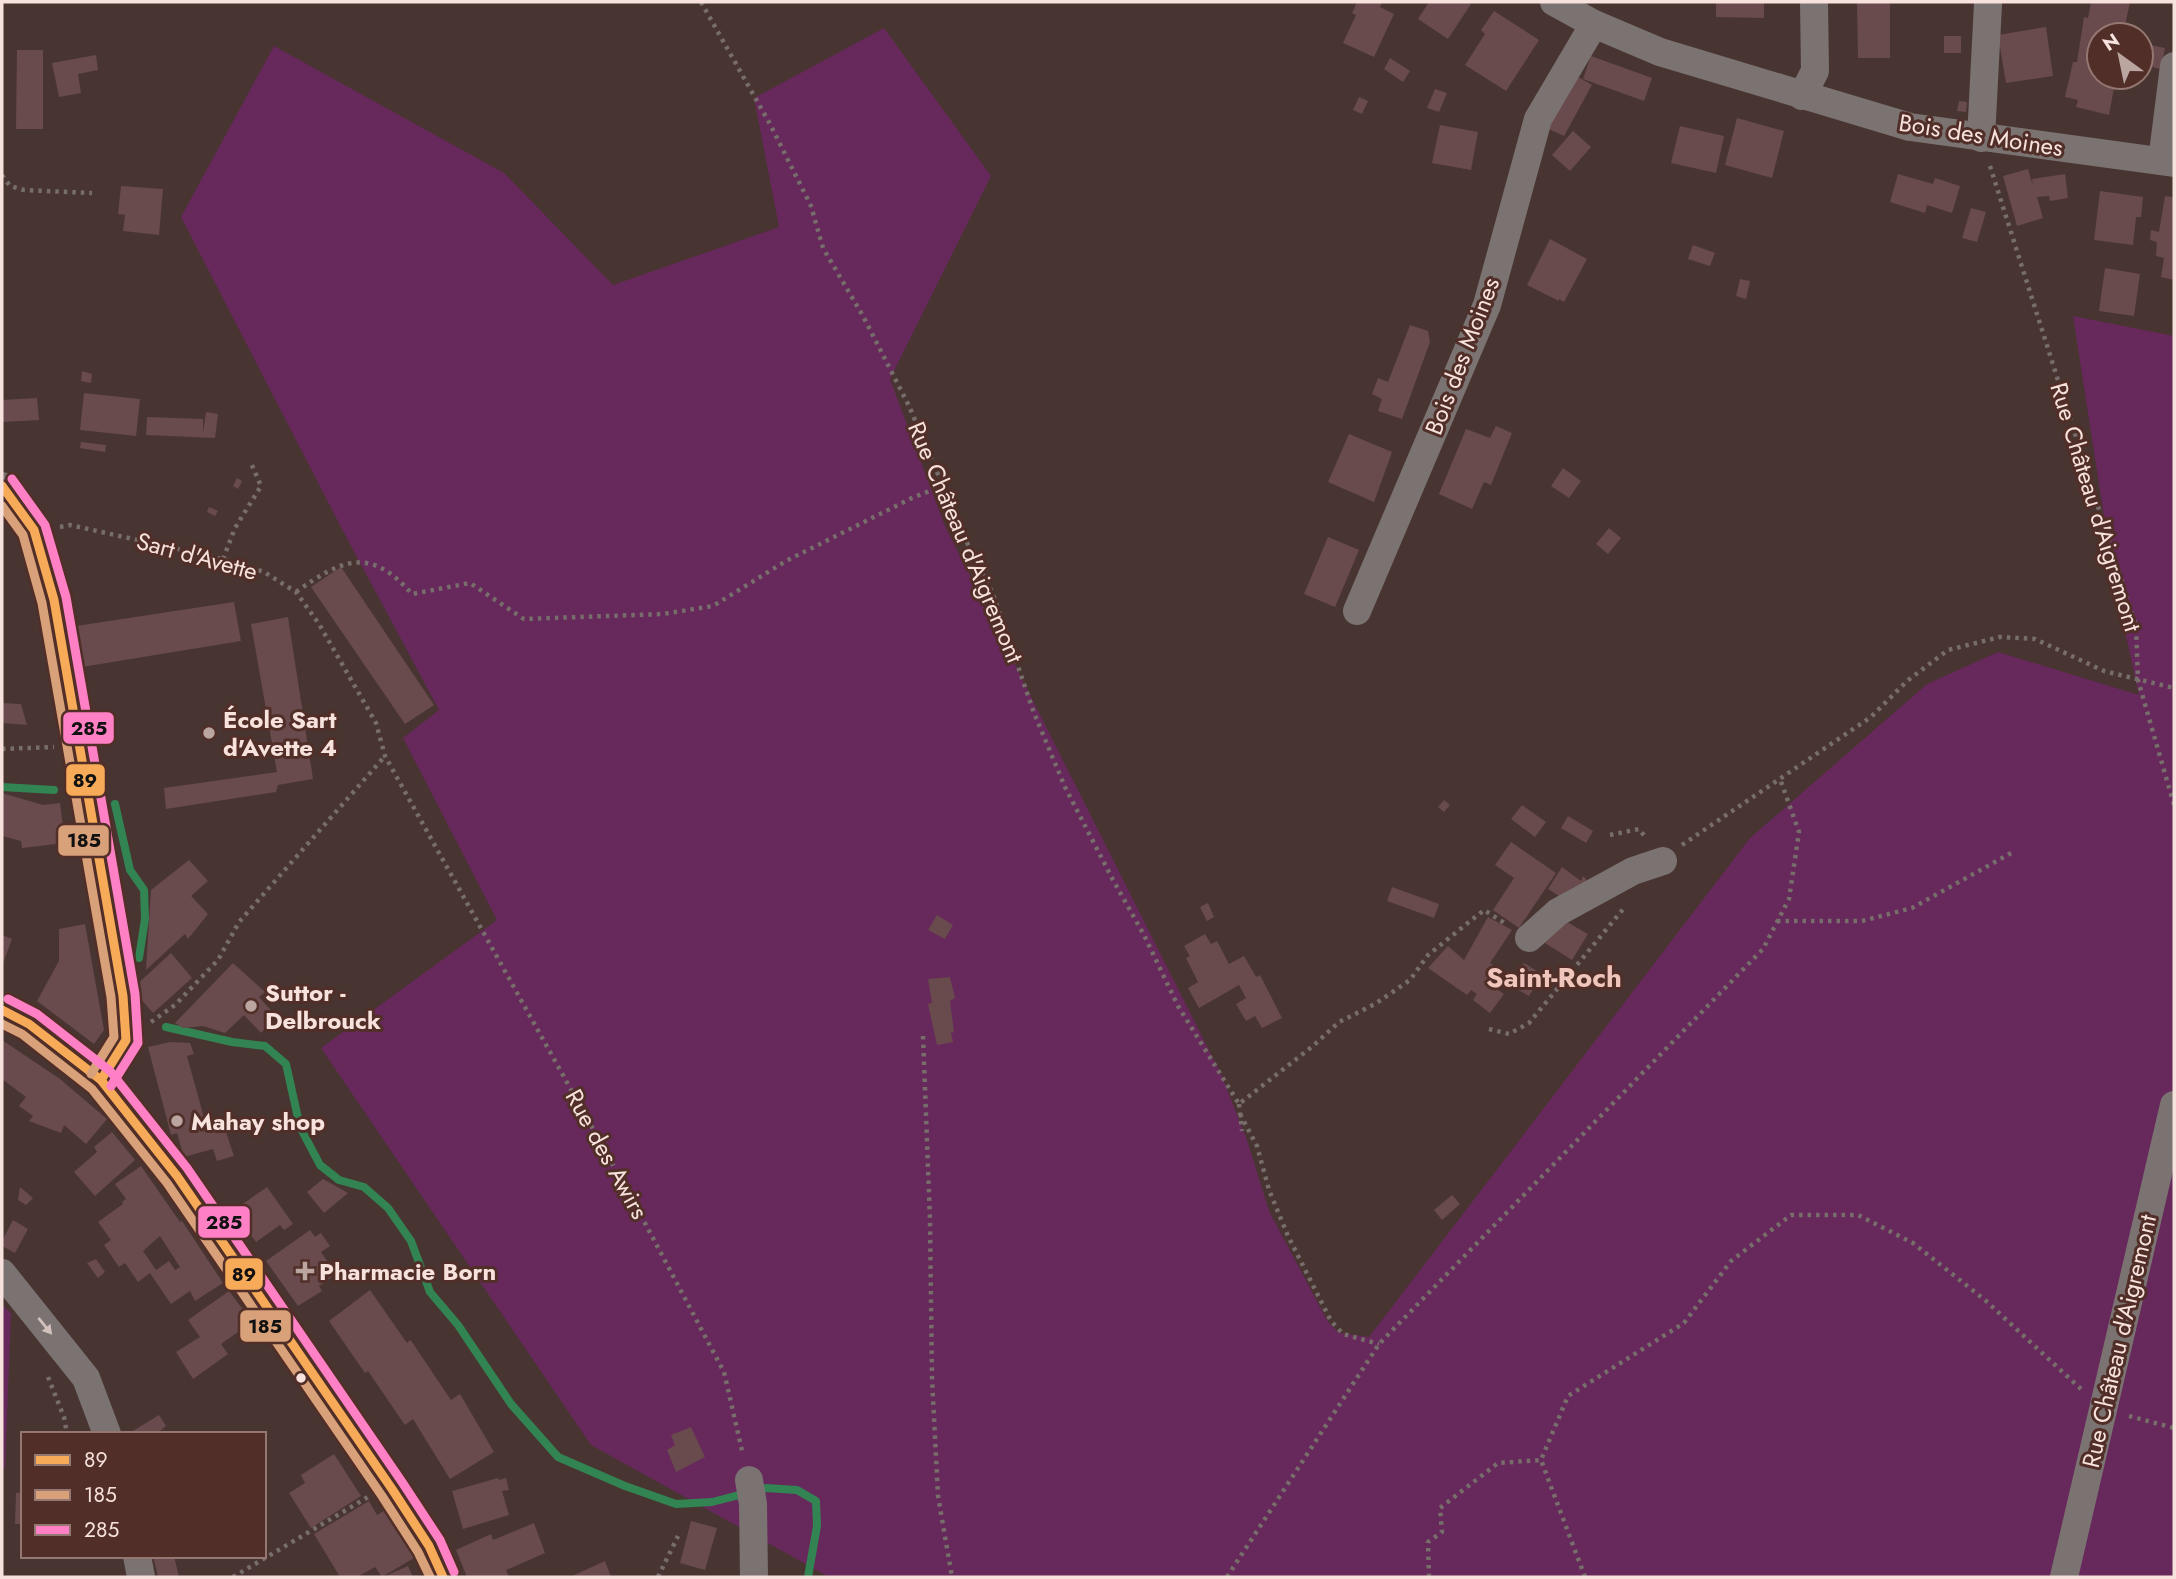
<svg xmlns="http://www.w3.org/2000/svg" width="2176" height="1579" font-family="Jost,sans-serif">
<style>
.green{fill:#67285b}
.lines{fill:none;stroke-linecap:round;stroke-linejoin:round}
.stream{stroke:#328453;stroke-width:8}
.building{fill:#694a4d;fill-rule:evenodd}
.path{stroke:#776d6b;stroke-width:4.5;stroke-dasharray:3.5 5;stroke-linecap:butt}
.minor{stroke:#7b7371;stroke-width:28}
.bus-1-casing{stroke:#512f28;stroke-width:14}
.bus-2-casing{stroke:#512f28;stroke-width:14}
.bus-3-casing{stroke:#512f28;stroke-width:14}
.bus-1{stroke:#f7ab59;stroke-width:9}
.bus-2{stroke:#d9a179;stroke-width:9}
.bus-3{stroke:#ff80c5;stroke-width:9}
.oneway{fill:#d2c1bd}
.poi-dot{fill:#baa5a1;stroke:#512f28;stroke-width:2.5}
.bus-dot{fill:#f8e2dd;stroke:#512f28;stroke-width:2.5}
.labels{text-anchor:middle;dominant-baseline:central;stroke-width:6;stroke-linejoin:round;paint-order:stroke}
.street-label{font-size:24px;fill:#f8e2dd;stroke:#512f28}
.poi-label{font-size:24px;font-weight:bold;fill:#f8e2dd;stroke:#512f28;text-anchor:start}
.quarter-label{font-size:28px;font-weight:bold;fill:#f0c5bb;stroke:#512f28}
.line-badge{stroke:#512f28;stroke-width:2.5}
.pale-badge-label{font-size:19px;text-anchor:middle;font-weight:bold;fill:#111}
</style>
<rect width="100%" height="100%" fill="#483531"/>
<!-- green -->
<g class="green">
<path d="M884,28L991,176L890,379L945,526L1221,1074L1247,1140L1269,1211L1328,1322L1339,1333L1369,1337L1750,838L1927,684L1998,652L2139,695L2114,581L2073,316L2174,336V1577H829L591,1445L321,1048L497,920L403,738L439,710L343,531L181,217L274,46L504,173L613,285L779,227L754,98Z"/>
<path d="M2,1305L11,1313L5,1468H2Z"/>
</g>
<g class="lines">
<!-- stream -->
<g class="stream">
<path d="M2,787L54,790"/>
<path d="M115,804L130,870L144,890L145,919L139,958"/>
<path d="M166,1027L232,1042L265,1046L286,1064L300,1127L320,1165L339,1180L364,1187L388,1208L411,1241L430,1292L458,1325L511,1404L558,1457L625,1486L676,1504L712,1502L766,1488L797,1490L816,1501L817,1526L808,1577"/>
</g>
</g>
<!-- building -->
<g class="building">
<path d="M1357,2H1382L1380,7L1394,14L1374,57L1343,43L1356,15L1352,13Z"/>
<path d="M1429,2H1468L1471,4L1448,39L1418,19Z"/>
<path d="M1716,2H1764V18L1716,17Z"/>
<path d="M1857,2H1890V58H1858Z"/>
<path d="M2091,2H2130L2123,35H2099V77H2116L2109,115L2076,107L2078,100L2065,97L2073,62H2077L2084,17L2088,18Z"/>
<path d="M1494,11L1539,40L1506,91L1465,65L1485,34L1481,30Z"/>
<path d="M2046,27L2053,76L2006,83L1998,35Z"/>
<rect x="1944" y="36" width="17" height="17"/>
<path d="M2141,43L2165,48L2161,69L2141,65Z"/>
<path d="M17,50H43V129H16Z"/>
<path d="M96,55L98,70L78,74L81,93L59,97L52,63Z"/>
<path d="M1591,56L1652,78L1644,101L1583,79Z"/>
<path d="M1390,58L1410,71L1403,82L1384,69Z"/>
<path d="M1573,74L1592,85L1564,136L1546,128Z"/>
<path d="M1435,89L1447,93L1439,112L1427,108Z"/>
<path d="M1359,97L1368,101L1362,114L1353,110Z"/>
<path d="M1959,101L1967,102L1966,112L1957,111Z"/>
<path d="M1737,118L1784,131L1772,178L1725,165Z"/>
<path d="M1440,125L1478,132L1471,170L1432,163Z"/>
<path d="M1680,126L1724,136L1716,173L1671,163Z"/>
<path d="M1573,131L1591,147L1570,171L1552,155Z"/>
<path d="M2028,169L2033,186L2032,179L2065,174L2068,198L2050,201L2049,196L2037,197L2043,218L2017,226L2003,176Z"/>
<path d="M1898,174L1933,184L1935,178L1960,186L1952,213L1927,205L1925,213L1890,202Z"/>
<path d="M121,186L163,189L159,235L123,231L125,215L118,214Z"/>
<path d="M2100,191L2143,197L2141,217H2136L2133,245L2094,240Z"/>
<path d="M2165,196L2174,197V280L2161,277L2164,258L2156,256L2157,242L2150,240L2151,230L2159,232Z"/>
<path d="M1971,208L1986,212L1977,242L1962,238Z"/>
<path d="M1550,239L1587,259L1564,302L1559,299V301L1527,285Z"/>
<path d="M1693,245L1715,253L1710,266L1688,259Z"/>
<path d="M2105,268L2140,274L2134,316L2099,311Z"/>
<path d="M1740,279L1750,281L1746,299L1736,296Z"/>
<path d="M1410,325L1428,331L1430,342L1402,419L1378,411L1382,399L1372,394L1378,378L1388,382Z"/>
<path d="M82,371L92,374L91,383L81,381Z"/>
<path d="M84,393L140,399L136,436L80,430Z"/>
<path d="M37,398L39,420L2,422V400Z"/>
<path d="M206,412L218,414L215,438L146,435L147,417L203,419V433Z"/>
<path d="M1496,426L1512,433L1491,485L1484,482L1472,509L1439,494L1466,429L1490,438Z"/>
<path d="M1349,434L1392,452L1374,502L1328,482Z"/>
<path d="M81,442L106,445L105,452L80,448Z"/>
<path d="M1563,468L1581,481L1569,498L1551,486Z"/>
<path d="M237,478L242,481L238,489L233,486Z"/>
<path d="M209,507L218,511L215,516L207,512Z"/>
<path d="M1609,528L1621,538L1608,554L1596,544Z"/>
<path d="M1328,537L1359,550L1335,607L1304,594Z"/>
<path d="M341,567L434,705L405,724L311,587Z"/>
<path d="M234,602L241,641L82,667L76,626Z"/>
<path d="M288,617L313,779L278,785L276,792L166,809L164,788L277,772L251,624Z"/>
<path d="M2,703L21,704L27,725L2,723Z"/>
<path d="M2,793L43,805L60,803L65,843L22,848L21,841L2,836Z"/>
<path d="M1444,800L1450,805L1444,812L1438,807Z"/>
<path d="M1522,805L1546,822L1535,837L1511,819Z"/>
<path d="M1568,816L1593,831L1586,843L1561,828Z"/>
<path d="M1511,842L1556,873L1519,928L1493,910L1514,878L1495,865Z"/>
<path d="M189,860L208,881L191,896L208,914L188,939L185,934L146,970L151,890Z"/>
<path d="M1562,867L1581,881L1583,876L1594,888L1567,901L1548,889Z"/>
<path d="M1392,887L1439,904L1434,918L1387,901Z"/>
<path d="M1208,903L1214,917L1207,921L1200,907Z"/>
<path d="M937,915L953,925L945,939L928,930Z"/>
<path d="M1488,917L1512,930L1490,963L1505,972L1494,987L1504,994L1490,1013L1473,1000L1477,994L1471,990L1467,995L1428,968L1448,946L1464,960Z"/>
<path d="M1560,918L1588,934L1572,960L1545,943Z"/>
<path d="M85,924L104,1030L94,1044L37,1001L59,961V929Z"/>
<path d="M1205,934L1211,944L1217,941L1229,964L1244,956L1256,977L1260,975L1282,1018L1262,1028L1255,1016L1246,1021L1236,1004L1246,998L1239,985L1199,1008L1188,988L1198,982L1186,958L1190,956L1184,946Z"/>
<path d="M2,935L12,939L2,966Z"/>
<path d="M171,953L192,978L153,1013L132,989Z"/>
<path d="M233,963L265,992L259,997L276,1016L261,1033L244,1015L225,1033L203,1026L183,1028L175,1023Z"/>
<path d="M1524,963L1542,974L1529,996L1510,985Z"/>
<path d="M950,977L955,998L950,1001L954,1032L951,1033L953,1042L937,1045L928,1004L932,1003L928,979Z"/>
<path d="M2,1040L60,1079L107,1119L86,1144L64,1125L61,1133L29,1121L33,1116L19,1106L26,1097L2,1079Z"/>
<path d="M170,1042L190,1043L194,1054L187,1056L206,1125L222,1120L234,1156L217,1161L213,1149L184,1157L177,1133L171,1135L148,1047Z"/>
<path d="M112,1132L135,1160L95,1196L74,1172L97,1152L94,1147Z"/>
<path d="M141,1166L180,1222L182,1221L223,1283L195,1301L190,1291L171,1304L150,1273L138,1282L125,1263L119,1267L104,1245L111,1240L98,1222L123,1204L122,1202L126,1199L115,1184ZM160,1236L180,1267L175,1270L169,1261L156,1270L143,1251Z"/>
<path d="M323,1179L348,1193L324,1213L307,1192Z"/>
<path d="M20,1187L33,1198L26,1205L18,1200Z"/>
<path d="M267,1187L293,1224L284,1230L280,1225L256,1242L244,1225L247,1223L237,1208Z"/>
<path d="M1452,1195L1460,1204L1442,1220L1434,1210Z"/>
<path d="M13,1220L28,1229L15,1253L2,1246V1241Z"/>
<path d="M310,1230L315,1237L321,1233L330,1246L321,1252L336,1274L319,1286L322,1291L298,1306L266,1261Z"/>
<path d="M96,1259L105,1272L98,1278L87,1263Z"/>
<path d="M370,1290L407,1343L410,1340L412,1342L451,1400L460,1394L494,1452L450,1479L413,1419L405,1425L368,1371L365,1373L329,1321Z"/>
<path d="M229,1291L252,1322L221,1344L228,1354L193,1379L176,1352L200,1337L188,1320Z"/>
<path d="M159,1415L166,1426L156,1434H128Z"/>
<path d="M691,1427L705,1457L676,1472L667,1450L675,1445L671,1435Z"/>
<path d="M334,1454L361,1496L311,1528L289,1493L305,1483L301,1475Z"/>
<path d="M498,1478L499,1480L506,1478L509,1490L502,1491L509,1515L463,1529L452,1491Z"/>
<path d="M16,1493H23V1524H15Z"/>
<path d="M369,1501L377,1515L385,1510L414,1558L382,1577L375,1567L357,1577H340L314,1534Z"/>
<path d="M691,1521L717,1528L705,1570L680,1563Z"/>
<path d="M534,1523L545,1553L506,1570L509,1577H467L456,1550L491,1534L493,1540Z"/>
<path d="M153,1556H174L179,1577H158Z"/>
<path d="M605,1561L611,1577H570Z"/>
<path d="M408,1566L413,1577H383Z"/>
</g>
<g class="lines">
<!-- path -->
<g class="path">
<path d="M701,2L770,124L811,206L823,248L863,316L909,406L971,552L993,594L1034,713L1065,787L1113,880L1144,935L1178,1006L1239,1104L1313,1046L1339,1022L1375,1004L1410,980L1428,955L1484,910L1506,924"/>
<path d="M1990,166L2136,626L2138,680L2174,805"/>
<path d="M2,175L10,186L24,190L92,193"/>
<path d="M60,527L70,525L223,559L264,572L296,592L319,624L376,723L385,756L637,1208L724,1372L743,1455"/>
<path d="M223,559L235,528L261,486L251,463"/>
<path d="M296,592C342,559 370,546 412,594L470,583L524,619L663,614L713,606L786,561L912,498L942,486"/>
<path d="M2,749L54,747"/>
<path d="M1610,835L1639,829L1646,838"/>
<path d="M1682,845L1871,717L1907,681L1948,650L2000,637L2035,639L2104,671L2174,688"/>
<path d="M1777,921H1862L1912,908L2013,852"/>
<path d="M151,1022L175,1005L218,960L239,922L385,756"/>
<path d="M1489,1029L1509,1034L1529,1023L1624,908"/>
<path d="M923,1036L930,1220L932,1378L938,1496L952,1577"/>
<path d="M1239,1104L1242,1131"/>
<path d="M1240,1114L1257,1146L1269,1190L1288,1236L1331,1321L1343,1334L1379,1344"/>
<path d="M48,1377L64,1417L67,1434"/>
<path d="M2129,1416L2174,1428"/>
<path d="M233,1577L368,1497"/>
<path d="M658,1577L678,1536"/>
<path d="M1227,1577L1379,1344L1763,949L1789,899L1799,832L1780,779"/>
<path d="M1429,1577L1428,1542L1442,1532L1440,1508L1498,1463L1541,1460"/>
<path d="M1585,1577L1541,1460L1568,1396L1684,1323L1731,1261L1791,1215H1858L1913,1243L1985,1300L2081,1389"/>
</g>
<!-- minor -->
<g class="minor">
<path d="M1554,2L1594,24L1660,52L1910,127L2174,163"/>
<path d="M1802,96L1815,71L1814,2"/>
<path d="M1981,138L1988,4"/>
<path d="M2162,161L2174,66"/>
<path d="M2,486L34,530L54,600L123,996L126,1040L101,1080"/>
<path d="M1357,611L1487,305L1538,119L1594,24"/>
<path d="M1529,938L1558,912L1633,871L1663,861"/>
<path d="M2,1010L29,1024L101,1080L177,1176L392,1489L429,1546L443,1577"/>
<path d="M2,1273L86,1378L107,1434"/>
<path d="M749,1480L753,1504L754,1577"/>
<path d="M137,1556L141,1577"/>
<path d="M2064,1577L2174,1105"/>
</g>
<!-- bus-1 casing -->
<g class="bus-1-casing">
<g id="bus-1">
<path d="M2,486L34,530L54,600L123,996L126,1040L101,1080"/>
<path d="M2,1010L29,1024L101,1080L177,1176L392,1489L429,1546L443,1577"/>
</g>
</g>
<!-- bus-2 casing -->
<g class="bus-2-casing">
<g id="bus-2">
<path d="M2,506L23,535L42,603L111,997L114,1037L91,1074"/>
<path d="M2,1024L22,1034L92,1089L167,1183L382,1496L418,1552L430,1577"/>
</g>
</g>
<!-- bus-3 casing -->
<g class="bus-3-casing">
<g id="bus-3">
<path d="M12,479L45,525L66,597L135,994L138,1043L111,1086"/>
<path d="M8,999L37,1014L110,1071L187,1168L402,1482L440,1540L454,1572"/>
</g>
</g>
<!-- bus-1 -->
<use href="#bus-1" class="bus-1"/>
<!-- bus-2 -->
<use href="#bus-2" class="bus-2"/>
<!-- bus-3 -->
<use href="#bus-3" class="bus-3"/>
</g>
<!-- one-way arrows -->
<defs><path id="oneway-solid" d="M-6-.8H1V-3.2L6.5 0L1 3.2V.8H-6Z" transform="scale(1.75)"/></defs>
<use class="oneway" href="#oneway-solid" transform="translate(45 1326) rotate(51)"/>
<!-- markers -->
<g class="poi-dot">
<circle cx="209" cy="733" r="7"/>
<circle cx="251" cy="1006" r="7"/>
<circle cx="177" cy="1121" r="7"/>
<path d="M301.5 1260.5h7v7h7v7h-7v7h-7v-7h-7v-7h7z"/>
</g>
<circle class="bus-dot" cx="301" cy="1378" r="6"/>
<g class="labels">
<!-- street labels -->
<g class="street-label">
<text transform="translate(1981 135) rotate(9)">Bois des Moines</text>
<text transform="translate(1462 356) rotate(-69)">Bois des Moines</text>
<text transform="translate(2096 507) rotate(73)">Rue Château d'Aigremont</text>
<text transform="translate(966 542) rotate(67)">Rue Château d'Aigremont</text>
<text transform="translate(197 556) rotate(15)">Sart d'Avette</text>
<text transform="translate(607 1154) rotate(61)">Rue des Awirs</text>
<text transform="translate(2119 1341) rotate(-77)">Rue Château d'Aigremont</text>
</g>
<!-- poi labels -->
<g class="poi-label">
<text x="223" y="719">École Sart<tspan x="223" dy="28">d'Avette 4</tspan></text>
<text x="265" y="992">Suttor -<tspan x="265" dy="28">Delbrouck</tspan></text>
<text x="191" y="1121">Mahay shop</text>
<text x="319" y="1271">Pharmacie Born</text>
</g>
<!-- quarter labels -->
<g class="quarter-label">
<text x="1554" y="977">Saint-Roch</text>
</g>
</g>
<g class="line-badge">
<rect x="62" y="711" width="53" height="34" rx="7" fill="#ff80c5"/>
<rect x="65" y="763" width="41" height="34" rx="7" fill="#f7ab59"/>
<rect x="57" y="824" width="53" height="33" rx="7" fill="#d9a179"/>
<rect x="197" y="1205" width="54" height="34" rx="7" fill="#ff80c5"/>
<rect x="224" y="1257" width="40" height="34" rx="7" fill="#f7ab59"/>
<rect x="239" y="1309" width="53" height="34" rx="7" fill="#d9a179"/>
</g>
<g class="pale-badge-label">
<text x="89" y="735">285</text>
<text x="85" y="787">89</text>
<text x="84" y="847">185</text>
<text x="224" y="1229">285</text>
<text x="244" y="1281">89</text>
<text x="265" y="1333">185</text>
</g>
<!-- border -->
<rect width="2176" height="1579" fill="none" stroke="#f8e2dd" stroke-width="7"/>
<!-- legend -->
<rect x="21" y="1432" width="245" height="126" fill="#512f28" stroke="#947770" stroke-width="2"/>
<rect x="35" y="1455" width="35" height="10" fill="#f7ab59" stroke="#947770" stroke-width="2"/>
<text x="84" y="1467" font-size="21" fill="#f8e2dd">89</text>
<rect x="35" y="1490" width="35" height="10" fill="#d9a179" stroke="#947770" stroke-width="2"/>
<text x="84" y="1502" font-size="21" fill="#f8e2dd">185</text>
<rect x="35" y="1525" width="35" height="10" fill="#ff80c5" stroke="#947770" stroke-width="2"/>
<text x="84" y="1537" font-size="21" fill="#f8e2dd">285</text>
<!-- north arrow -->
<g transform="translate(2120 56) rotate(327)"><circle r="33" fill="#512f28" stroke="#947770" stroke-width="2"/>
<path d="M0-5L12 26L0 18L-12 26Z" fill="#baa5a1"/>
<text y="-10" font-size="19" font-weight="bold" text-anchor="middle" fill="#f8e2dd">N</text>
</g>
</svg>
